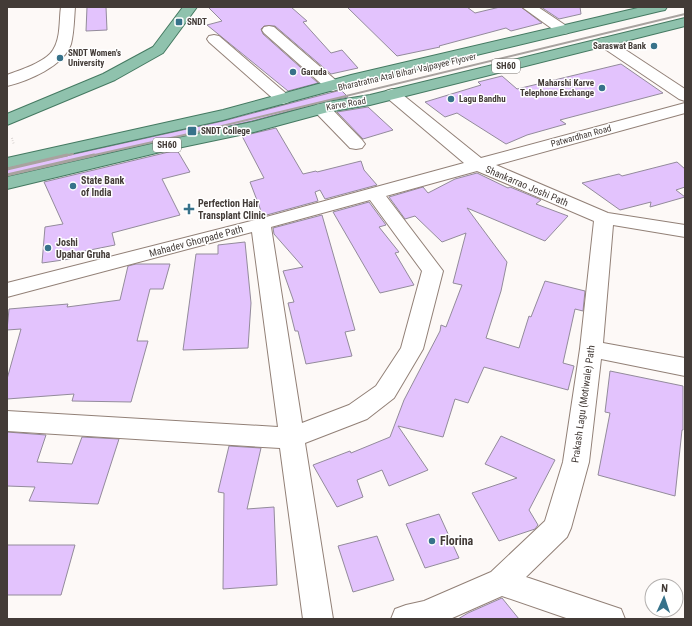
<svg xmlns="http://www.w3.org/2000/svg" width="692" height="626" font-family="'Roboto Condensed',sans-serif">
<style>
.building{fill:#e3c3fd;stroke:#938b9b}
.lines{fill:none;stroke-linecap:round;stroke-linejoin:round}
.minor-casing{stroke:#928077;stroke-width:2}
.major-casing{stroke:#447961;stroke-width:2}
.path{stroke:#bdb8b5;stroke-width:2;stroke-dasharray:0.5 2;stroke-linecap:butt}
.minor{fill:#fff;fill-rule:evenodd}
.major{fill:#8fc2ad;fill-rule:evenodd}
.rail-far1{stroke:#a8a29f;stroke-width:2}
.rail{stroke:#a8a29f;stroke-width:3}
.poi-dot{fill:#37728a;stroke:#fff;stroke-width:1.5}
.labels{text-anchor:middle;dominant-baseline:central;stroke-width:3;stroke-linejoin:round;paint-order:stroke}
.far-poi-label{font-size:9px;font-weight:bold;fill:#433b37;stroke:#fff;text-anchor:start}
.shield{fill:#fff;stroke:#7b7673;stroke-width:1}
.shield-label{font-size:9px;font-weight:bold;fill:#433b37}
.far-street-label{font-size:9px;fill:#433b37;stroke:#fff}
.poi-label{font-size:10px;font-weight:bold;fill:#433b37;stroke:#fff;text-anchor:start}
.street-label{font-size:10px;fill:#433b37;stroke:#fff}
.near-poi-label{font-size:12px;font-weight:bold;fill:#433b37;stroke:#fff;text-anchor:start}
</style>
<rect width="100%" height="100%" fill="#fdf9f7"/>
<!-- building -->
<g class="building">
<path d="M87,7H106L107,30L86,31Z"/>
<path d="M208,7H291L307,21L303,22L331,53L342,50L358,68L331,74L275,26H264L261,29L263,34L318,83L288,91L207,25L222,21Z"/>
<path d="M347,7H467L475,13L500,7H521L542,23L511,31L506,28L439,46L440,47L397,56Z"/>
<path d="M541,7H580L581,14L559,19Z"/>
<path d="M621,64L663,93L560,120L566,124L527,135L506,144L457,113L445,117L425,102L481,85L478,82L502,76L517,89Z"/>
<path d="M341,90L348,97L327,101L252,121L7,175V169L223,121Z"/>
<path d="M368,107L393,130L363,139L337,112Z"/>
<path d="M276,128L303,174L316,171L317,172L361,161L364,170L377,185L325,199L320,190L315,192L318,201L263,216L250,182L264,178L242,136Z"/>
<path d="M177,150L190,172L162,179L180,215L112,233L115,245L70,254V259L42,263L45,227L63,224L44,182Z"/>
<path d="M677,162L685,169V187L676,190L685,197L650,207L651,202L620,210L582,183L619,174L622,176Z"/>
<path d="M477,173L508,188L510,187L539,199L541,200L536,204L568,216L545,241L467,208L507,262L501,291L486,338L519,348L529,316L531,317L545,281L585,291L583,311L575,309L563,363L574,366L568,390L484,367L468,403L455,399L443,437L398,426L428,470L389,486L382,470L357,480L363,497L337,507L313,465L350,451L351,453L390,437L404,400L440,331L441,325L446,327L462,285L453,283L466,233L442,242L415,216L405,219L389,197L423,187L428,193L455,179Z"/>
<path d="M369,202L386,225L379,227L399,252L395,253L414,285L380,293L333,212Z"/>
<path d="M322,215L355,330L345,332L352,356L306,364L298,331H295L288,303L294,302L283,271L303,267L274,234L273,228Z"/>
<path d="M245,242L251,303L248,348L183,350L196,254H218V245Z"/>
<path d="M136,264H170L163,289H150L137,341H148L131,402L72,401L74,394L7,399V379L21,329L7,330L9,309L68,304L67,307L120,300L128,266Z"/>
<path d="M610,371L683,386V430H682L675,496L598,475L610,413L605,412Z"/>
<path d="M7,432L46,435L37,462L72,464L82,437L119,439L98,504L29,501L35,487L7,486Z"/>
<path d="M501,436L555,460L529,510L538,525L535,529L499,541L472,493L517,478L485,464Z"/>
<path d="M229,446L261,448L247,509L274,507L277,585L223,589L224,493L218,492Z"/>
<path d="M439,514L459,558L425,568L406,524Z"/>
<path d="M377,536L394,580L353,592L338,546Z"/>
<path d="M7,545H75L61,595H7Z"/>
<path d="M502,598L519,619H458L468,613Z"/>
</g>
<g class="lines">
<!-- minor casing -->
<g class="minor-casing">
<g id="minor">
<path d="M61,7H75C74,19 74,32 71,44C64,66 28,81 7,86V75C20,70 46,62 53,50C61,38 59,20 61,7Z"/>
<path d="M522,7H538L568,27L570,30L568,33L563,34L558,33Z"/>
<path d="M269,26L274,27L339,83L341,86L339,89L333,91L327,89L264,33L262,30L264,27Z"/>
<path d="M214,35L219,36L289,96L291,99L289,102L283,104L277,102L209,42L207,39L209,36Z"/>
<path d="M604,38L609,39L685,89V101L679,99L599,45L597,42L599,39Z"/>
<path d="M392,89L398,91L481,158L685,103V113L496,165L608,213L685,225V237L613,225L603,343L685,358V376L601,359L589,462L571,528L567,537L526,577L621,609L625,619H569L502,596L450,619H391L395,609L406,605L424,601L491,572L545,521L563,462L580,349L594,221L477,171L386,196L443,271L423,349L394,398L367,419L305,443L333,619H303L280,448L7,431V411L278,427L252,232L7,297V283L255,220L464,163L386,97L384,94L386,91ZM370,200L422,271L401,348L376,386L349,405L302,423L271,227Z"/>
<path d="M322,104L328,105L362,140L365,144L362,148L356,149L350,148L316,113L314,109L316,105Z"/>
</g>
</g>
<!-- major casing -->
<g class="major-casing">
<g id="major">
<path d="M183,7H197L163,53L115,80L7,125V114L103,74L153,47Z"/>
<path d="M642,7H667L665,10L660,11L356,84L223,120L7,168V158L223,110L351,75Z"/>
<path d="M685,18V26L370,105L328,112L254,132L173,149L7,189V177L173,139L252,122L327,102L370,95Z"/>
</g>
</g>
<!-- path -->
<path class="path" d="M12,138L14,145"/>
<!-- minor -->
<use href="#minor" class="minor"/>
<!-- major -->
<use href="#major" class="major"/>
<!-- rail-far1 -->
<g class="rail-far1">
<path d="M63,156L73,154"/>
<path d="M90,156L193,133L685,14"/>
</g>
<!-- rail -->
<g class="rail">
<path d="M7,169L67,155"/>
<path d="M7,175L94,155"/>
</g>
</g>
<!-- markers -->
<g class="poi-dot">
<rect x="175" y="18" width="8" height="8" rx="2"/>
<circle cx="654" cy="46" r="4"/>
<circle cx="60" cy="58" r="4"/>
<circle cx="293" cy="72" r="4"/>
<circle cx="602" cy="88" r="4"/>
<circle cx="451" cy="99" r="4"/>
<rect x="187" y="126" width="10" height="10" rx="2"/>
<circle cx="73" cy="186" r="4"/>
<path d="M187 203h4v4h4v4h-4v4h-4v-4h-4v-4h4z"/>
<circle cx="48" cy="248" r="4"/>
<circle cx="432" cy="541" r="4"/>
</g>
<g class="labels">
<!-- far-poi labels -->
<g class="far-poi-label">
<text x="187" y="22">SNDT</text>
<text x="646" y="46" text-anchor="end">Saraswat Bank</text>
<text x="68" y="53">SNDT Women's<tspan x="68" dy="10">University</tspan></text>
<text x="301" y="72">Garuda</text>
<text x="594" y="83" text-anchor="end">Maharshi Karve<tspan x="594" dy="10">Telephone Exchange</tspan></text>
<text x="459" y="99">Lagu Bandhu</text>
<text x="201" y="131">SNDT College</text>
</g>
<!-- shield labels -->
<g class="shield">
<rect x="492" y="59" width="28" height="14" rx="3"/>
<rect x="153" y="138" width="28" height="14" rx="3"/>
</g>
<g class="shield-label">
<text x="506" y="66">SH60</text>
<text x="167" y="145">SH60</text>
</g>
<!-- far-street labels -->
<g class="far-street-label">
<text transform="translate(407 72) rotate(-13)">Bharatratna Atal Bihari Vajpayee Flyover</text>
<text transform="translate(346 104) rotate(-10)">Karve Road</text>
<text transform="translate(581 136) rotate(-15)">Patwardhan Road</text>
</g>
<!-- poi labels -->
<g class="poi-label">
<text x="81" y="180">State Bank<tspan x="81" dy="12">of India</tspan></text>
<text x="198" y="203">Perfection Hair<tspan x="198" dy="12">Transplant Clinic</tspan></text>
<text x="56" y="242">Joshi<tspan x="56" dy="12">Upahar Gruha</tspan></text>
</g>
<!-- street labels -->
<g class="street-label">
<text transform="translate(527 186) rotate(23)">Shankarrao Joshi Path</text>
<text transform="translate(196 241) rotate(-15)">Mahadev Ghorpade Path</text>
<text transform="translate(583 404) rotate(-82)">Prakash Lagu (Motiwale) Path</text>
</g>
<!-- near-poi labels -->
<g class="near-poi-label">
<text x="440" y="541">Florina</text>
</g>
</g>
<!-- border -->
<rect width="692" height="626" fill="none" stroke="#433b37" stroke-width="16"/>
<!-- north arrow -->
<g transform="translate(664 598) rotate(3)"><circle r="19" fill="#ffffff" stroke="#b4b1af"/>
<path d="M0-3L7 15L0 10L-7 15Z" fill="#37728a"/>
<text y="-6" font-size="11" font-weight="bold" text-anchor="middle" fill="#433b37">N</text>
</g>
</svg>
